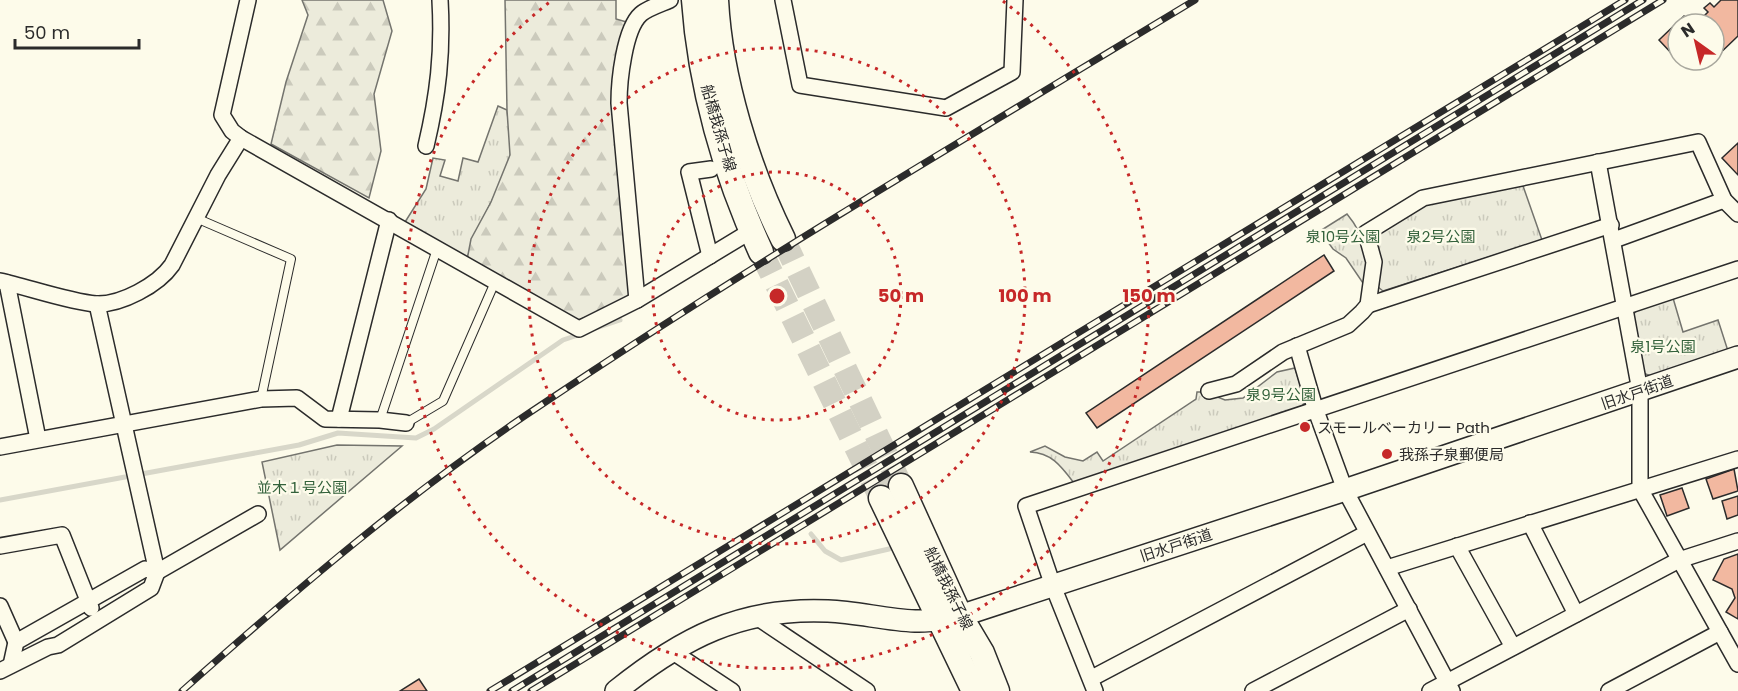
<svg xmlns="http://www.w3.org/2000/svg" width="1738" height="691" font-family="Poppins,'Noto Sans JP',sans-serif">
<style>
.grass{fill:url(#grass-tufts);stroke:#74746e;stroke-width:1.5}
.forest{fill:url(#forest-firs);stroke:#74746e;stroke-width:1.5}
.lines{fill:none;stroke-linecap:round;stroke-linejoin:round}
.stream{stroke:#d8d7c9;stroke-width:5}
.building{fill:#f2b8a0;stroke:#2b2b2b;stroke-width:1.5}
.primary-tunnel{stroke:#d3d1c4;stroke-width:24;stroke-dasharray:24 12;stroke-linecap:butt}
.lane-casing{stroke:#2b2b2b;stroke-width:10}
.street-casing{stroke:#2b2b2b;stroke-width:18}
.secondary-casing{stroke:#2b2b2b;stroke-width:24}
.primary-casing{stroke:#2b2b2b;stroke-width:27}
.lane{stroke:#fdfbea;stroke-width:8}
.street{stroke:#fdfbea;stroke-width:15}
.secondary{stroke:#fdfbea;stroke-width:21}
.primary{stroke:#fdfbea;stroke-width:24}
.rail-casing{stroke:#2b2b2b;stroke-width:7}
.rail{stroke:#fdfbea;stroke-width:4.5;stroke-dasharray:14;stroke-linecap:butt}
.ring{fill:none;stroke:#c62828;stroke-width:3;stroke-dasharray:3 6}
.poi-dot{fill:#c62828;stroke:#fdfbea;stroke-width:2}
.labels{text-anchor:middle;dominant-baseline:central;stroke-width:4.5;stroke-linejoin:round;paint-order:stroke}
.street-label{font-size:15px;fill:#2b2b2b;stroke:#fdfbea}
.park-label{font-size:15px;fill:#34623c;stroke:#fdfbea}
.poi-label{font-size:15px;fill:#2b2b2b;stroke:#fdfbea;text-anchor:start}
.centre{fill:#c62828;stroke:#fdfbea;stroke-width:3}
.ring-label{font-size:18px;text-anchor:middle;font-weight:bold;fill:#c62828;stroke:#fdfbea;stroke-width:4.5;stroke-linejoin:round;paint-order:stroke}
</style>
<defs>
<pattern id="grass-tufts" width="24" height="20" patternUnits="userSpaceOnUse" patternTransform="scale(1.5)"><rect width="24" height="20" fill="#ecebdb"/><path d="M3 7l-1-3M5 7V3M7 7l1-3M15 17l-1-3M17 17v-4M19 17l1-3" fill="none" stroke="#cbcabc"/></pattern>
<pattern id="forest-firs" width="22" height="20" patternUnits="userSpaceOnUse" patternTransform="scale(1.5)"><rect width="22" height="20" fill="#ecebdb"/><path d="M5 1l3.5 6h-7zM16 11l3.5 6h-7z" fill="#cbcabc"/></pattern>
</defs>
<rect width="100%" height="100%" fill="#fdfbea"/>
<!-- grass -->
<g class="grass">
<path d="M498,106L507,110C508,124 513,143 510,157C501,193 475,223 467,260L405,222L426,189L433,158L445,160L440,176L458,181L463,158L478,162Z"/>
<path d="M1522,183L1542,240L1383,291L1378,287L1379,261L1374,241L1376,234L1426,203Z"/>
<path d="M1347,214C1367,238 1368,258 1367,289L1346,258L1333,249L1320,231Z"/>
<path d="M1673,298L1683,332L1718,320L1728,351L1651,376L1643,373L1632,316L1637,310Z"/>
<path d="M1295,368L1305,400L1302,407L1074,483C1061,466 1052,453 1030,452L1045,446L1065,457L1083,461L1097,452L1103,461L1196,399L1197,392H1205L1225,400L1243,398L1277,372Z"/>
<path d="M337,445L402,446L280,550L262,462Z"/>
</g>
<!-- forest -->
<g class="forest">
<path d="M302,0H383L392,31L374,94L381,151L369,198L271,144L286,82L308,15Z"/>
<path d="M505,0H616V19L630,23L623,39L631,294L603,311L575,321L467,260L471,239L491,202L510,155L507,110Z"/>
</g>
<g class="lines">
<!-- stream -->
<g class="stream">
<path d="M593,329L620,320"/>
<path d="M0,500L299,445L338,433L416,438L434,429L563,340L581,334"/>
<path d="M811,534L825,551L841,560L889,549"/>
</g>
</g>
<!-- building -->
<g class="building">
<path d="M1721,0H1738V36L1714,59V24H1696L1708,12L1704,8L1710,3L1714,7Z"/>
<path d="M1684,16L1692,24H1678V53L1674,56L1659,40Z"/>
<path d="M1738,143V175L1722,158Z"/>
<path d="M1324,255L1334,271L1097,428L1086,413Z"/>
<path d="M1734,469L1738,491L1713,499L1706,479Z"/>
<path d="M1682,488L1689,508L1667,516L1660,495Z"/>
<path d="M1738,496V515L1727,519L1722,501Z"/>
<path d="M1738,554V619L1726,612L1735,598L1732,589L1713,580L1724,559Z"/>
<path d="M419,679L427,691H400Z"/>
</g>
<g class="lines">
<!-- primary-tunnel -->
<g class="primary-tunnel">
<path d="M783,239L901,486"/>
<path d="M761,252L881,498"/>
</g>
<!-- lane casing -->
<g class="lane-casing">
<g id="lane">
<path d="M196,218L291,259L261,399"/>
<path d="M380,420L437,249"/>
<path d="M406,423L443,401L495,282"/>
</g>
</g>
<!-- street casing -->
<g class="street-casing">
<g id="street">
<path d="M248,0L222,115L232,131L241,138L579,329L637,300L751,231"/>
<path d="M783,0L800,85L946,108L1012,72L1015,0"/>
<path d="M426,146C438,95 443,53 440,0"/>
<path d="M1598,162L1640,391V489L1738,664"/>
<path d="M1614,240L1724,200"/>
<path d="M710,256L689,172L711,169"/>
<path d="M0,281C27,287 70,302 96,304C121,305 158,285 172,265L218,175L241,138"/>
<path d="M7,283L38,439"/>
<path d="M637,300L619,103C619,82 624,29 641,14C648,8 661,4 670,0"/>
<path d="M1368,305L1611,225"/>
<path d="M1297,346L1315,408L1345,490L1452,691"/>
<path d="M1209,391L1236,384L1283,352L1348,325L1362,312L1368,305L1374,262L1366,233L1423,198L1698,142L1724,200L1738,214"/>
<path d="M339,419L389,220"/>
<path d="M0,447L261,399L297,398L325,419L380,420L406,423"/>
<path d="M1530,523L1576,614"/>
<path d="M0,546L62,535L91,608"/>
<path d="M1457,546L1513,647"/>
<path d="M1387,568L1738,459"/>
<path d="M0,606L16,642"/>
<path d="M755,616L867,691"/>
<path d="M670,650L732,691"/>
<path d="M11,665L16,642L145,569L157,572L258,514"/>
<path d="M0,671L48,647L58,645L151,588L157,572L97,304"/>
<path d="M1092,678L1367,533"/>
<path d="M1095,691L1053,586L1026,506L1738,269"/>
<path d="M1253,691L1409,609"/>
<path d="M1430,691L1679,560L1738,541"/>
<path d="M1609,691L1720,632"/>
</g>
</g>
<!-- secondary casing -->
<g class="secondary-casing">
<path id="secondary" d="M616,691C682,638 741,607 828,611C857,612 886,620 915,621C930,622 945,618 960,616L1345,490L1738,357"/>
</g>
<!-- primary casing -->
<g class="primary-casing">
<g id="primary">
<path d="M694,0C700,86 725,174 761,252"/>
<path d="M716,0C720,78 748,169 783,239"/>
<path d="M901,486L960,616L982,653L997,691"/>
<path d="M881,498L974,691"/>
</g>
</g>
<!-- lane -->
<use href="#lane" class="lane"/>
<!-- street -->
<use href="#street" class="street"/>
<!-- secondary -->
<use href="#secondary" class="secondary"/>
<!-- primary -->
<use href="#primary" class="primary"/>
<!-- rail casing -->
<g class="rail-casing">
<g id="rail">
<path d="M182,691C297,589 415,488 544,403C756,261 977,132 1195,0"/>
<path d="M490,691L1625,0"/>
<path d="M512,691L1643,0"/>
<path d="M531,691L1663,0"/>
</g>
</g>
<!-- rail -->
<use href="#rail" class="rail"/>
</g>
<!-- distance rings -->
<g class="ring">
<circle cx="777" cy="296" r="124"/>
<circle cx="777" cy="296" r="248"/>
<path d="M1003 1A372 372 0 1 1 551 1"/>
</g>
<!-- markers -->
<g class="poi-dot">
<circle cx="1305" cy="427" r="6"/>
<circle cx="1387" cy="454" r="6"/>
</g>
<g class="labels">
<!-- street labels -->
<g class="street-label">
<text transform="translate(719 128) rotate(74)">船橋我孫子線</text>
<text transform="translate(1637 392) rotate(-19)">旧水戸街道</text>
<text transform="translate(1176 545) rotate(-18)">旧水戸街道</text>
<text transform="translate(949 588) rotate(64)">船橋我孫子線</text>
</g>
<!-- park labels -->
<g class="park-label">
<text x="1343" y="236">泉10号公園</text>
<text x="1441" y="236">泉2号公園</text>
<text x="1663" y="346">泉1号公園</text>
<text x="1281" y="394">泉9号公園</text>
<text x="302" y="487">並木１号公園</text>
</g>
<!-- poi labels -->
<g class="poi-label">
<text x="1317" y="427">スモールベーカリー Path</text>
<text x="1399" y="454">我孫子泉郵便局</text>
</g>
</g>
<circle cx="777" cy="296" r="9" class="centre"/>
<g class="ring-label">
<text x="901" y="302">50 m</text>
<text x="1025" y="302">100 m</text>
<text x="1149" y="302">150 m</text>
</g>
<!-- north arrow -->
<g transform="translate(1696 42) rotate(326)"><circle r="28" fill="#fdfbea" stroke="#a9a89e" stroke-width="1.5"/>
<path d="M0-4.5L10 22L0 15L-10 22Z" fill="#c62828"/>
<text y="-9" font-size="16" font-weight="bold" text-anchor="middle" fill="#2b2b2b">N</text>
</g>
<!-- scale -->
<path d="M15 39v9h124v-9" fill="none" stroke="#2b2b2b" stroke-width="3"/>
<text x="24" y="39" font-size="18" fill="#2b2b2b" stroke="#fdfbea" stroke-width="4.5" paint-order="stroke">50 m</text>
</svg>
